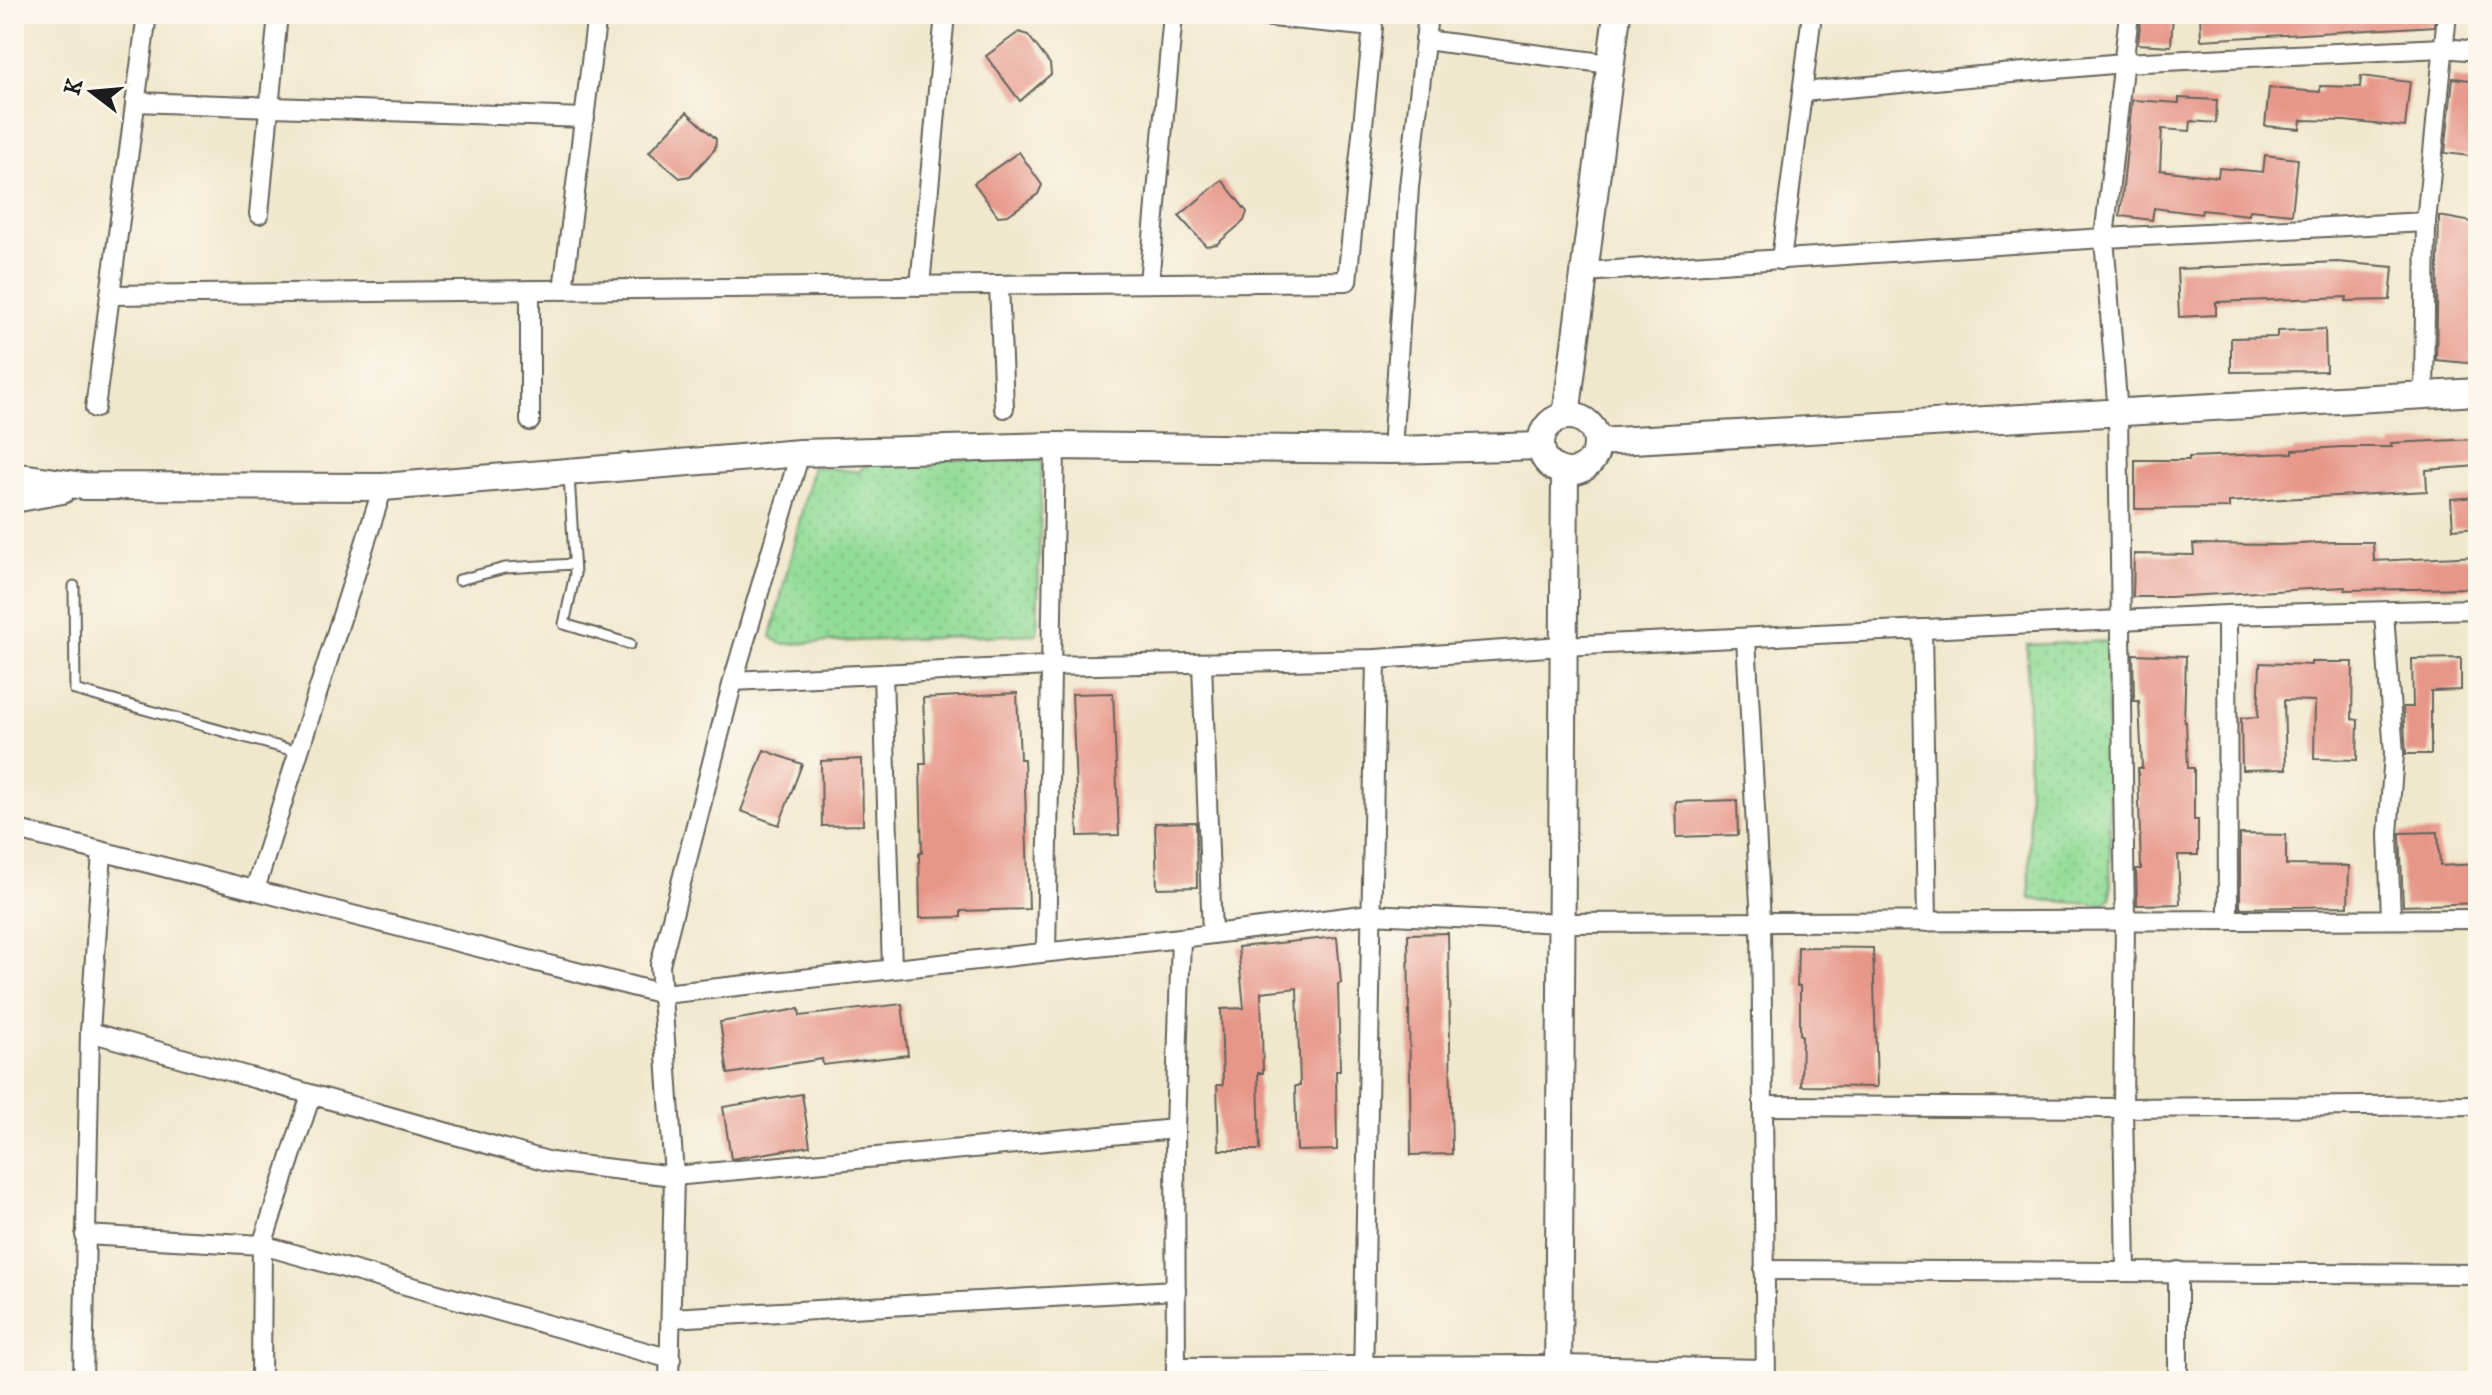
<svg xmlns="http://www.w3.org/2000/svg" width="2492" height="1395" font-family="'IM FELL DW Pica',serif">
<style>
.park{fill:url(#park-dots);stroke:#577c5a;stroke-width:2}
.building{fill:#e7978a}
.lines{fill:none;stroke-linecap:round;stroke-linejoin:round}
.lane-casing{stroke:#66635a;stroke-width:13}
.street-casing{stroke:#66635a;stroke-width:22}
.secondary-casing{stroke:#66635a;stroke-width:30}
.lane{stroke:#fff;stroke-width:9}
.street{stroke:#fff;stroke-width:18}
.secondary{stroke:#fff;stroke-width:26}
</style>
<defs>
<pattern id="park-dots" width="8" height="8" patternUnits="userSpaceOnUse" patternTransform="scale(2)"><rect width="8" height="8" fill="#92dc98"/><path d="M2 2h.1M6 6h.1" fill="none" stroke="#7dbc82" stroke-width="1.8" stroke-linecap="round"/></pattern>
</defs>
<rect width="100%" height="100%" fill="#fbf7ec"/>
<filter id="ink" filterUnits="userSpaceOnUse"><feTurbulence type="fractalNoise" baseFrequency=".0125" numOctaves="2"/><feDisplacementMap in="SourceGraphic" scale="16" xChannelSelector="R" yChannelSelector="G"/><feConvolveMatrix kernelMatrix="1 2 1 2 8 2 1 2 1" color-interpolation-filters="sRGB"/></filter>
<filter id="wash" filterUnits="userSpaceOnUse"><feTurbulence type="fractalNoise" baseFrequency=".006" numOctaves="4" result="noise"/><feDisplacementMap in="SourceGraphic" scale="32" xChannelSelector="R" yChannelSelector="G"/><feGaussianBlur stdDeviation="1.8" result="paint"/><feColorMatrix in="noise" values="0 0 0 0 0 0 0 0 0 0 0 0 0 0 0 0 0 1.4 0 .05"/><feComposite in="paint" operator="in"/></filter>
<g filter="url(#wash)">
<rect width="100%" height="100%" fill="#f0e8cd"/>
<!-- park -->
<g class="park">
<path d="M1042,459L1037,634L782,644L771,637L813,466L859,472L869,460Z"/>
<path d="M2106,641L2111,898L2102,905L2030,899L2027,645Z"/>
</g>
<g id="blocks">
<!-- building -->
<g class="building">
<path d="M2141,14H2173L2171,46L2138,44Z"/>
<path d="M2200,14H2435L2434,26L2201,40Z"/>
<path d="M1019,32L1028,35L1050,64L1051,74L1020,101L986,56Z"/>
<path d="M2361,76L2410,82L2405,127L2345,121L2301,120L2300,129L2265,126L2269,88L2320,92V86L2360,87Z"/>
<path d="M2453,78L2478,81V157L2445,153Z"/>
<path d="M2179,98L2217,100L2216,123L2191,121L2190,131L2162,129L2160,170L2218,177L2219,168L2263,172L2265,155L2298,159L2292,214L2250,210L2249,215L2202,210L2201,214L2154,208L2152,220L2120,216L2132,100L2179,103Z"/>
<path d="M687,112L716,139L715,149L690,176L680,178L649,152Z"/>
<path d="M1019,152L1042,185L1038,194L1008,215L998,216L974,183Z"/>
<path d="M1222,180L1247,212L1244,221L1217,244L1206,246L1179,216Z"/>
<path d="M2439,216L2478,223V364L2436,360Z"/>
<path d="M2337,262L2393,267L2390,300L2346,301L2347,297L2216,302V315L2179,317L2177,269Z"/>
<path d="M2325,329L2326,371L2231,372V338L2277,337V331Z"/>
<path d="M2478,439V466L2426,470L2427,491L2229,502V508L2135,509V460H2189V457L2293,453V450L2342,447H2392L2391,443Z"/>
<path d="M2478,497V527L2453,529L2451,499Z"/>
<path d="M2334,542H2373L2374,561L2478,556V588L2345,590V587L2168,597H2133L2134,554L2194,555L2193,544L2280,545Z"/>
<path d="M2133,654L2186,656L2184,722H2186L2188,768H2194V820H2198V855H2178L2180,904L2137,905L2136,869H2141L2138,768H2142L2139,701H2134Z"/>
<path d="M2461,658V690L2431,691V754H2406L2403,707H2413L2412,659Z"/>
<path d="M2311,662H2353L2352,719L2358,720L2357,760L2314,759L2315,701L2284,700L2286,769L2242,770L2241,718L2258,717L2260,663L2311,665Z"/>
<path d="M1017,693L1020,759H1024L1029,909L961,911V917L920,918L919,853H922L920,764H926L923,698Z"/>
<path d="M1113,693L1119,835L1078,836L1072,694Z"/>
<path d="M764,750L802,764L779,825L741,811Z"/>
<path d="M862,759L863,825L822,826L821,761Z"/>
<path d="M1737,800L1738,835L1677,837L1676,802Z"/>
<path d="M1196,822L1197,887L1157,888L1155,823Z"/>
<path d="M2438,832L2440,866L2478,864V903L2403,906L2400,833Z"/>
<path d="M2240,834L2286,835V865L2349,866L2348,906L2240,908Z"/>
<path d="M1448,933L1452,1154L1411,1155L1408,934Z"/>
<path d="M1337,937L1341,983L1338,984L1340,1071H1336L1337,1150L1297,1151L1295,1086H1300L1297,988L1261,992L1263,1073H1258L1260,1150H1219L1217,1085H1223L1221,1009L1244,1008L1238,947Z"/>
<path d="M1798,947L1873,948L1877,1087L1801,1086L1802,1035H1800V986H1797Z"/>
<path d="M902,1004L908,1055L823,1065L822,1059L728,1074L720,1022L799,1009L800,1016Z"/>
<path d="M802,1094L810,1146L731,1159L723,1107Z"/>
</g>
</g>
</g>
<g filter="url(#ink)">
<use href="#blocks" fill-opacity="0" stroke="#66635a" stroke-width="2"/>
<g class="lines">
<!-- lane casing -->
<g class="lane-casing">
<g id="lane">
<path d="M569,475L575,574L564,624L630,644"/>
<path d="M459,580L505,568L574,564"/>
<path d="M74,586L75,690L298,752"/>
</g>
</g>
<!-- street casing -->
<g class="street-casing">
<g id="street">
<path d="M147,14L110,295L1347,281L1373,27L1241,14"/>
<path d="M1425,40L1610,64"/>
<path d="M1802,92L2123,63L2443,48L2478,51"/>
<path d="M135,102L585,118"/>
<path d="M259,214L278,14"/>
<path d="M1781,260L1812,14"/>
<path d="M1584,272L2104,238L2426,222"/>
<path d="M1149,283L1173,14"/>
<path d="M999,285L1004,408"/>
<path d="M920,286L945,14"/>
<path d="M530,290V421"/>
<path d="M563,290L597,14"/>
<path d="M2424,395L2426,222L2447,14"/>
<path d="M95,408L110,295"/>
<path d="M1392,450L1409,187L1428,14"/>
<path d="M2384,613L2394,754L2388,834L2391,919"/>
<path d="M2227,615L2228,920"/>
<path d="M1922,629L1927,922"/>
<path d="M1746,638L1761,923L1766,1381"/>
<path d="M1202,663L1212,934"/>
<path d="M883,674L892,969"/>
<path d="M733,681L1049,666L1376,659L1562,646L2227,615L2478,609"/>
<path d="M14,829L663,994L1181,938L1370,914L1561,923L2478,919"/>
<path d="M255,889L383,487"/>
<path d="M1046,952L1055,446"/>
<path d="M90,1032L551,1162L674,1176L1175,1129"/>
<path d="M1763,1106L2123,1108L2478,1105"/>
<path d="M85,1235L262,1245L671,1359"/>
<path d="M1764,1270L2478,1274"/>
<path d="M2126,1271L2123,1108L2125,920L2118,414L2104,238L2129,14"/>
<path d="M671,1318L1176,1290"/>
<path d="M1176,1367L1558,1365L1765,1369"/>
<path d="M83,1381L90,1032L102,852"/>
<path d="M261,1381L262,1245L311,1095"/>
<path d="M669,1381L674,1176L660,965L733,681L800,453"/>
<path d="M1176,1381L1175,1129L1181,938"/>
<path d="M1363,1381L1376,659"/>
<path d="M2178,1381V1271"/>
</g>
</g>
<!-- secondary casing -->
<g class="secondary-casing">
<g id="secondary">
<circle cx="1569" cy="444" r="28"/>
<path d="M1566,416L1617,14"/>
<path d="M1597,442L2478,392"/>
<path d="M14,476L84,486L383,487L800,453L1055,446L1392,450L1541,446"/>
<path d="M14,499L62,490"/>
<path d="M1558,1381L1565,472"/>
</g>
</g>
<!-- lane -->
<use href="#lane" class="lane"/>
<!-- street -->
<use href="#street" class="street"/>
<!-- secondary -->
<use href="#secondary" class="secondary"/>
</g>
</g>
<!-- margin -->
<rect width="2492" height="1395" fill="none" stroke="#fbf7ec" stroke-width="48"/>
<!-- north arrow -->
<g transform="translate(92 92) rotate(286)" stroke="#fbf7ec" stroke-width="6" paint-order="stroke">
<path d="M0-6L14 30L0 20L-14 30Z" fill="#1c1c1c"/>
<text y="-12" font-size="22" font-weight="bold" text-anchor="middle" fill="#1c1c1c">K</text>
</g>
</svg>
